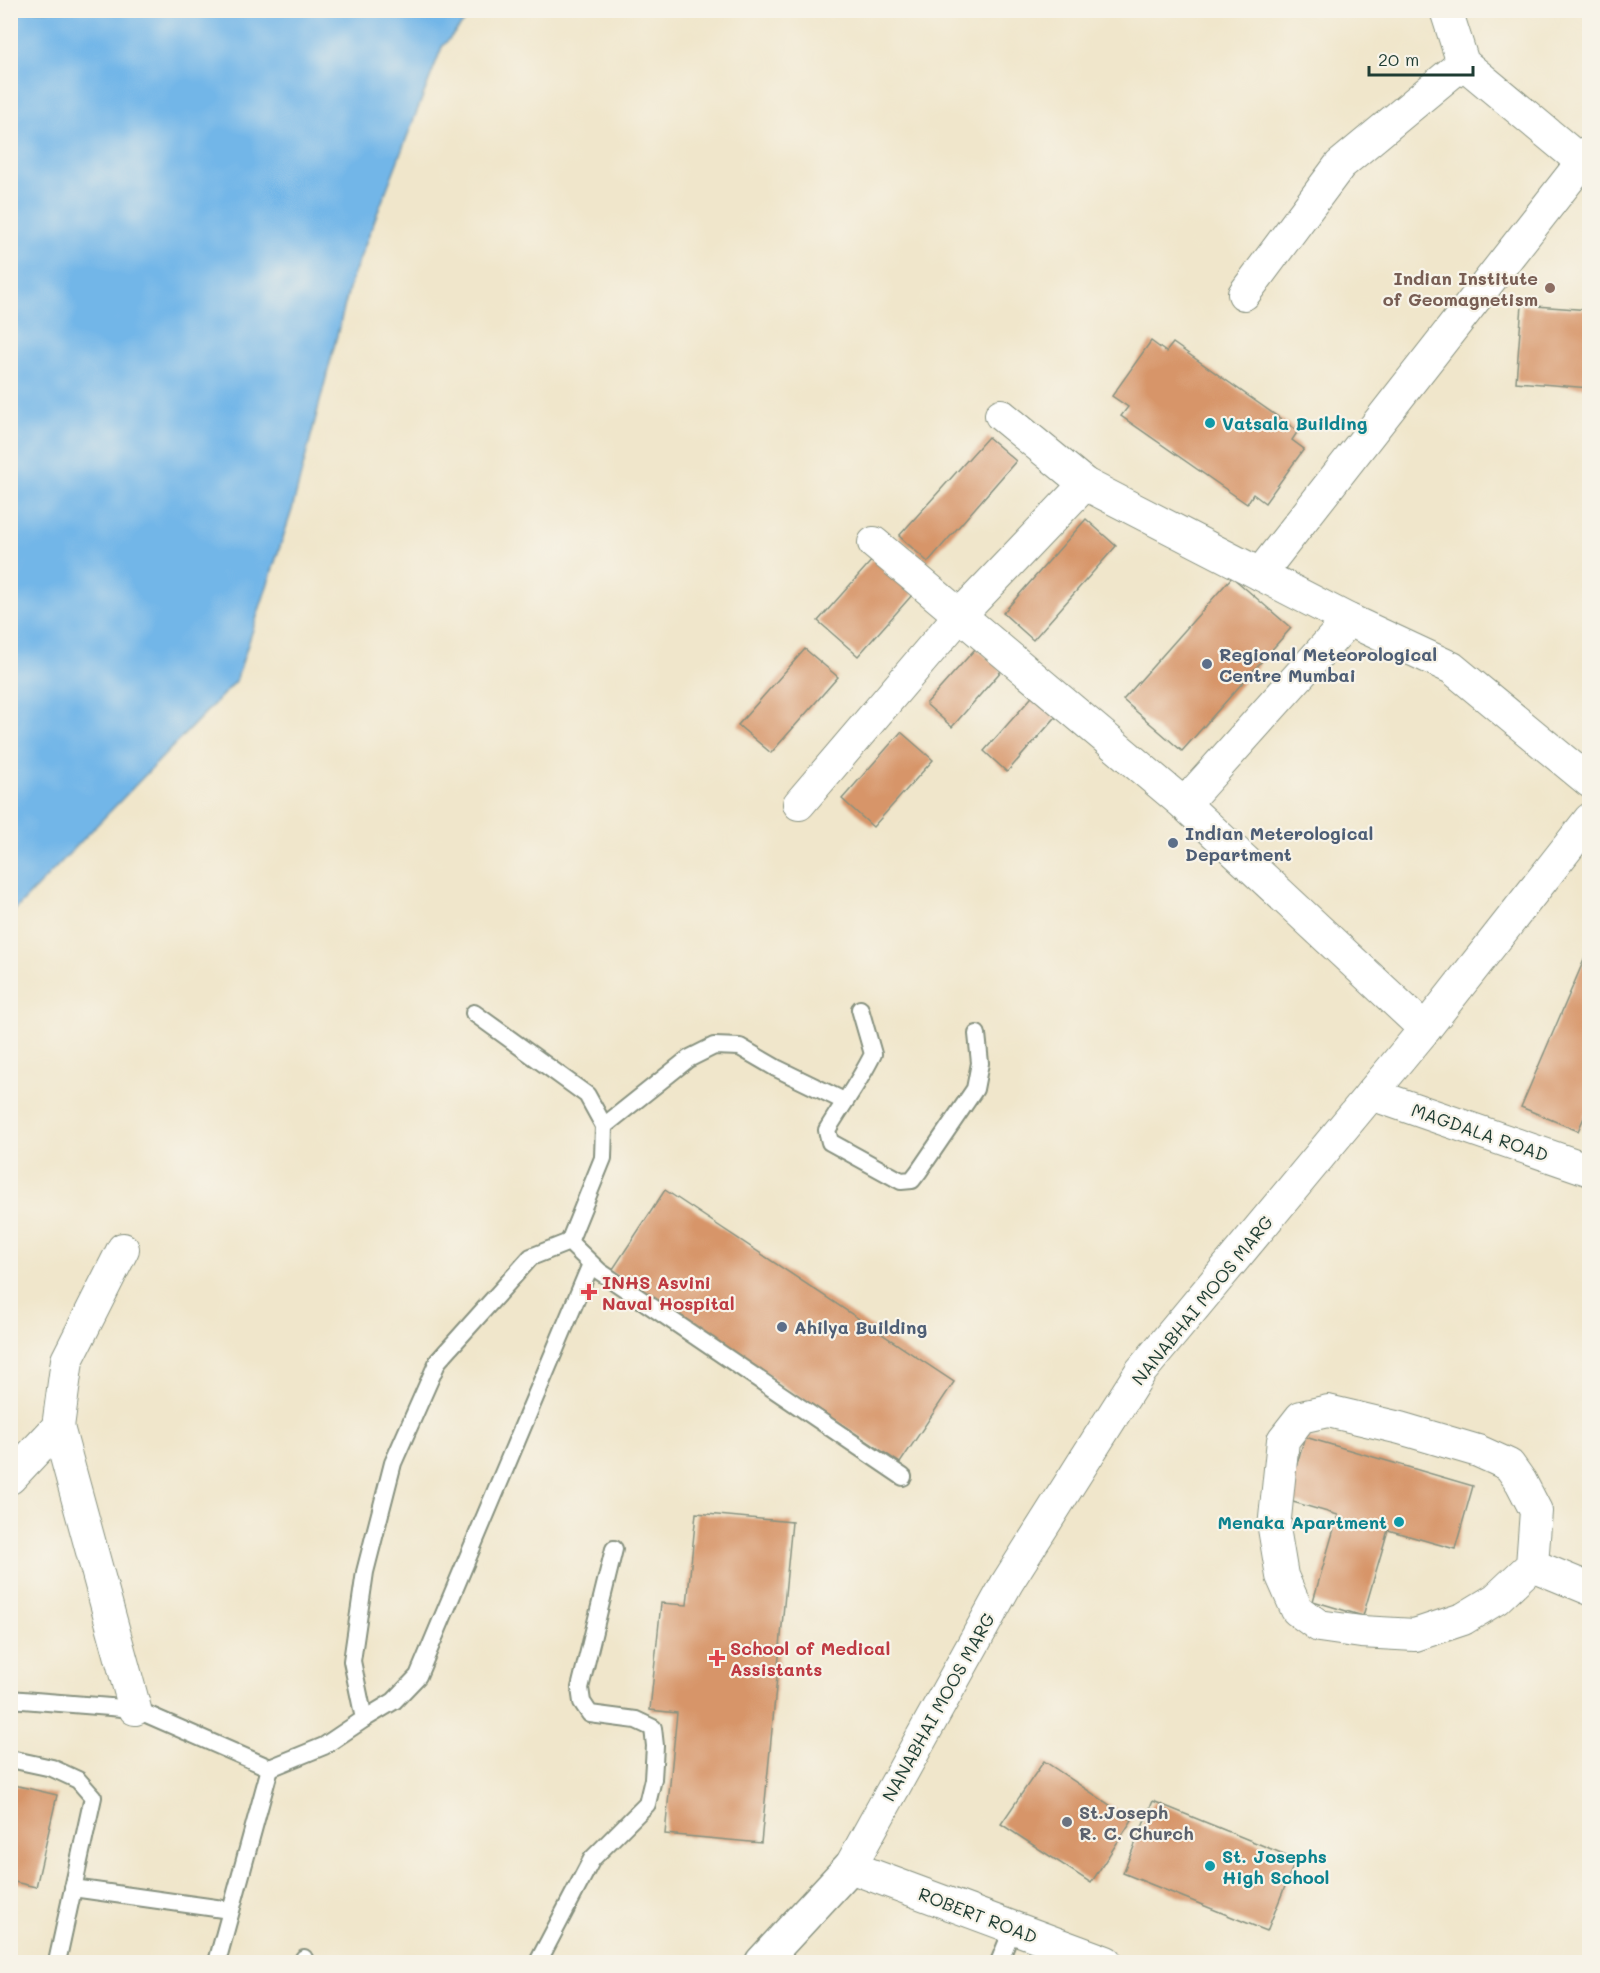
<svg xmlns="http://www.w3.org/2000/svg" width="1600" height="1973" font-family="Mali,sans-serif">
<style>
.water{fill:#72b6e8;stroke:#487a8e;stroke-width:1.5}
.building{fill:#d79569}
.lines{fill:none;stroke-linecap:round;stroke-linejoin:round}
.service-casing{stroke:#889280;stroke-width:20}
.minor-casing{stroke:#889280;stroke-width:34}
.tertiary-casing{stroke:#889280;stroke-width:36}
.service{stroke:#fff;stroke-width:16}
.minor{stroke:#fff;stroke-width:32}
.tertiary{stroke:#fff;stroke-width:33}
.education-dot{fill:#8d6e63;stroke:#f7f3e8;stroke-width:2}
.culture-dot{fill:#0f9aa8;stroke:#f7f3e8;stroke-width:2}
.service-dot{fill:#5c6f8a;stroke:#f7f3e8;stroke-width:2}
.health-dot{fill:#e0444e;stroke:#f7f3e8;stroke-width:2}
.worship-dot{fill:#6b7280;stroke:#f7f3e8;stroke-width:2}
.labels{text-anchor:middle;dominant-baseline:central;stroke-width:4.5;stroke-linejoin:round;paint-order:stroke}
.education-label{font-size:18px;font-weight:bold;fill:#785e54;stroke:#f7f3e8;text-anchor:end}
.culture-label{font-size:18px;font-weight:bold;fill:#0d838f;stroke:#f7f3e8;text-anchor:start}
.service-label{font-size:18px;font-weight:bold;fill:#4e5e75;stroke:#f7f3e8;text-anchor:start}
.street-label{font-size:18px;fill:#1f3d34;stroke:#f7f3e8}
.health-label{font-size:18px;font-weight:bold;fill:#be3a42;stroke:#f7f3e8;text-anchor:start}
.worship-label{font-size:18px;font-weight:bold;fill:#5b616d;stroke:#f7f3e8;text-anchor:start}
</style>
<rect width="100%" height="100%" fill="#f7f3e8"/>
<filter id="ink" filterUnits="userSpaceOnUse"><feTurbulence type="fractalNoise" baseFrequency=".0167" numOctaves="2"/><feDisplacementMap in="SourceGraphic" scale="12" xChannelSelector="R" yChannelSelector="G"/><feConvolveMatrix kernelMatrix="1 2 1 2 8 2 1 2 1" color-interpolation-filters="sRGB"/></filter>
<filter id="wash" filterUnits="userSpaceOnUse"><feTurbulence type="fractalNoise" baseFrequency=".008" numOctaves="4" result="noise"/><feDisplacementMap in="SourceGraphic" scale="24" xChannelSelector="R" yChannelSelector="G"/><feGaussianBlur stdDeviation="1.35" result="paint"/><feColorMatrix in="noise" values="0 0 0 0 0 0 0 0 0 0 0 0 0 0 0 0 0 1.4 0 .05"/><feComposite in="paint" operator="in"/></filter>
<g filter="url(#wash)">
<rect width="100%" height="100%" fill="#f0e6cb"/>
<!-- water -->
<path class="water" d="M11,10L474,11L442,47L351,281L292,510L236,681L11,914Z"/>
<g id="blocks">
<!-- building -->
<g class="building">
<path d="M1522,305L1590,310V388L1516,382Z"/>
<path d="M1151,341L1166,352L1173,343L1298,431L1292,440L1304,449L1265,503L1253,494L1247,504L1121,416L1128,407L1112,396Z"/>
<path d="M1588,427H1590V465H1585Z"/>
<path d="M988,437L1016,461L928,562L899,536Z"/>
<path d="M1086,519L1116,546L1033,640L1003,613Z"/>
<path d="M873,559L913,594L858,656L818,621Z"/>
<path d="M1232,577L1291,628L1182,751L1123,700Z"/>
<path d="M976,648L1002,670L952,727L926,704Z"/>
<path d="M805,649L838,677L771,753L738,725Z"/>
<path d="M1038,690L1062,710L1007,772L984,751Z"/>
<path d="M901,732L933,760L873,827L842,799Z"/>
<path d="M1590,946V1104L1578,1131L1521,1107Z"/>
<path d="M665,1190L954,1382L900,1463L611,1272Z"/>
<path d="M1305,1437L1473,1486L1455,1549L1388,1530L1363,1616L1313,1601L1338,1515L1286,1500Z"/>
<path d="M696,1513L792,1522L761,1843L665,1834L677,1713L650,1710L661,1603L687,1605Z"/>
<path d="M1044,1761L1132,1820L1091,1883L1001,1824Z"/>
<path d="M10,1784L57,1795L36,1887L10,1881Z"/>
<path d="M1153,1801L1296,1859L1267,1931L1123,1873Z"/>
</g>
</g>
</g>
<g filter="url(#ink)">
<use href="#blocks" fill-opacity="0" stroke="#889280" stroke-width="1.5"/>
<g class="lines">
<!-- service casing -->
<g class="service-casing">
<g id="service">
<path d="M860,1009L873,1054C860,1081 842,1105 827,1130L830,1142L901,1181L912,1180L919,1171L975,1089L980,1063L977,1034"/>
<path d="M474,1013L587,1095L604,1126L603,1158L569,1242"/>
<path d="M604,1126L688,1059L714,1046L740,1047L776,1068L844,1101"/>
<path d="M10,1699L135,1709L270,1768L324,1746L364,1719L352,1661L365,1572L393,1463L438,1361L531,1257L569,1242L599,1271L903,1477"/>
<path d="M364,1719L394,1701L418,1676L591,1264"/>
<path d="M10,1759L52,1768L78,1780L93,1797L57,1962"/>
<path d="M73,1888L230,1910"/>
<path d="M217,1962L270,1768"/>
<path d="M302,1962L304,1958"/>
<path d="M538,1962L592,1859L647,1804L653,1779L655,1746L653,1728L636,1720L590,1714L582,1702L580,1688L614,1549"/>
<path d="M999,1962L1013,1928"/>
</g>
</g>
<!-- minor casing -->
<g class="minor-casing">
<g id="minor">
<path d="M1446,10L1463,63L1582,162"/>
<path d="M1244,294L1340,165L1463,63"/>
<path d="M1001,415L1085,484L1349,620L1452,668L1590,782"/>
<path d="M874,543L1184,804L1425,1029"/>
<path d="M1260,574L1590,152"/>
<path d="M799,804L960,615L1085,484"/>
<path d="M1184,804L1349,620"/>
<path d="M1371,1094L1590,1170"/>
<path d="M1328,1411L1400,1428L1478,1451L1509,1465L1521,1482L1536,1511L1532,1565L1496,1599L1463,1619L1415,1635L1361,1632L1319,1626L1297,1610L1282,1576L1274,1528L1283,1440L1301,1417Z"/>
<path d="M58,1427L67,1360L123,1249"/>
<path d="M10,1478L58,1427L135,1709"/>
<path d="M1532,1565L1590,1589"/>
<path d="M1106,1962L850,1867L1007,1583L1141,1371L1425,1029L1590,819"/>
</g>
</g>
<!-- tertiary casing -->
<g class="tertiary-casing">
<path id="tertiary" d="M762,1962L850,1867"/>
</g>
<!-- service -->
<use href="#service" class="service"/>
<!-- minor -->
<use href="#minor" class="minor"/>
<!-- tertiary -->
<use href="#tertiary" class="tertiary"/>
</g>
</g>
<!-- markers -->
<circle class="education-dot" cx="1550" cy="288" r="6"/>
<g class="culture-dot">
<circle cx="1210" cy="423" r="6"/>
<circle cx="1399" cy="1522" r="6"/>
<circle cx="1210" cy="1866" r="6"/>
</g>
<g class="service-dot">
<circle cx="1207" cy="664" r="6"/>
<circle cx="1173" cy="843" r="6"/>
<circle cx="782" cy="1327" r="6"/>
</g>
<g class="health-dot">
<path d="M586 1283h6v6h6v6h-6v6h-6v-6h-6v-6h6z"/>
<path d="M714 1649h6v6h6v6h-6v6h-6v-6h-6v-6h6z"/>
</g>
<circle class="worship-dot" cx="1067" cy="1822" r="6"/>
<g class="labels">
<!-- education labels -->
<g class="education-label">
<text x="1538" y="278">Indian Institute<tspan x="1538" dy="21">of Geomagnetism</tspan></text>
</g>
<!-- culture labels -->
<g class="culture-label">
<text x="1222" y="423">Vatsala Building</text>
<text x="1387" y="1522" text-anchor="end">Menaka Apartment</text>
<text x="1222" y="1856">St. Josephs<tspan x="1222" dy="21">High School</tspan></text>
</g>
<!-- service labels -->
<g class="service-label">
<text x="1219" y="654">Regional Meteorological<tspan x="1219" dy="21">Centre Mumbai</tspan></text>
<text x="1185" y="833">Indian Meterological<tspan x="1185" dy="21">Department</tspan></text>
<text x="794" y="1327">Ahilya Building</text>
</g>
<!-- street labels -->
<g class="street-label">
<text transform="translate(1480 1132) rotate(19)">MAGDALA ROAD</text>
<text transform="translate(1202 1300) rotate(-51)">NANABHAI MOOS MARG</text>
<text transform="translate(938 1707) rotate(-61)">NANABHAI MOOS MARG</text>
<text transform="translate(978 1915) rotate(21)">ROBERT ROAD</text>
</g>
<!-- health labels -->
<g class="health-label">
<text x="602" y="1282">INHS Asvini<tspan x="602" dy="21">Naval Hospital</tspan></text>
<text x="730" y="1648">School of Medical<tspan x="730" dy="21">Assistants</tspan></text>
</g>
<!-- worship labels -->
<g class="worship-label">
<text x="1079" y="1812">St.Joseph<tspan x="1079" dy="21">R. C. Church</tspan></text>
</g>
</g>
<!-- margin -->
<rect width="1600" height="1973" fill="none" stroke="#f7f3e8" stroke-width="36"/>
<!-- scale -->
<path d="M1369 66v9h104v-9" fill="none" stroke="#1f3d34" stroke-width="3"/>
<text x="1378" y="66" font-size="18" fill="#1f3d34" stroke="#f7f3e8" stroke-width="4.5" paint-order="stroke">20 m</text>
</svg>
